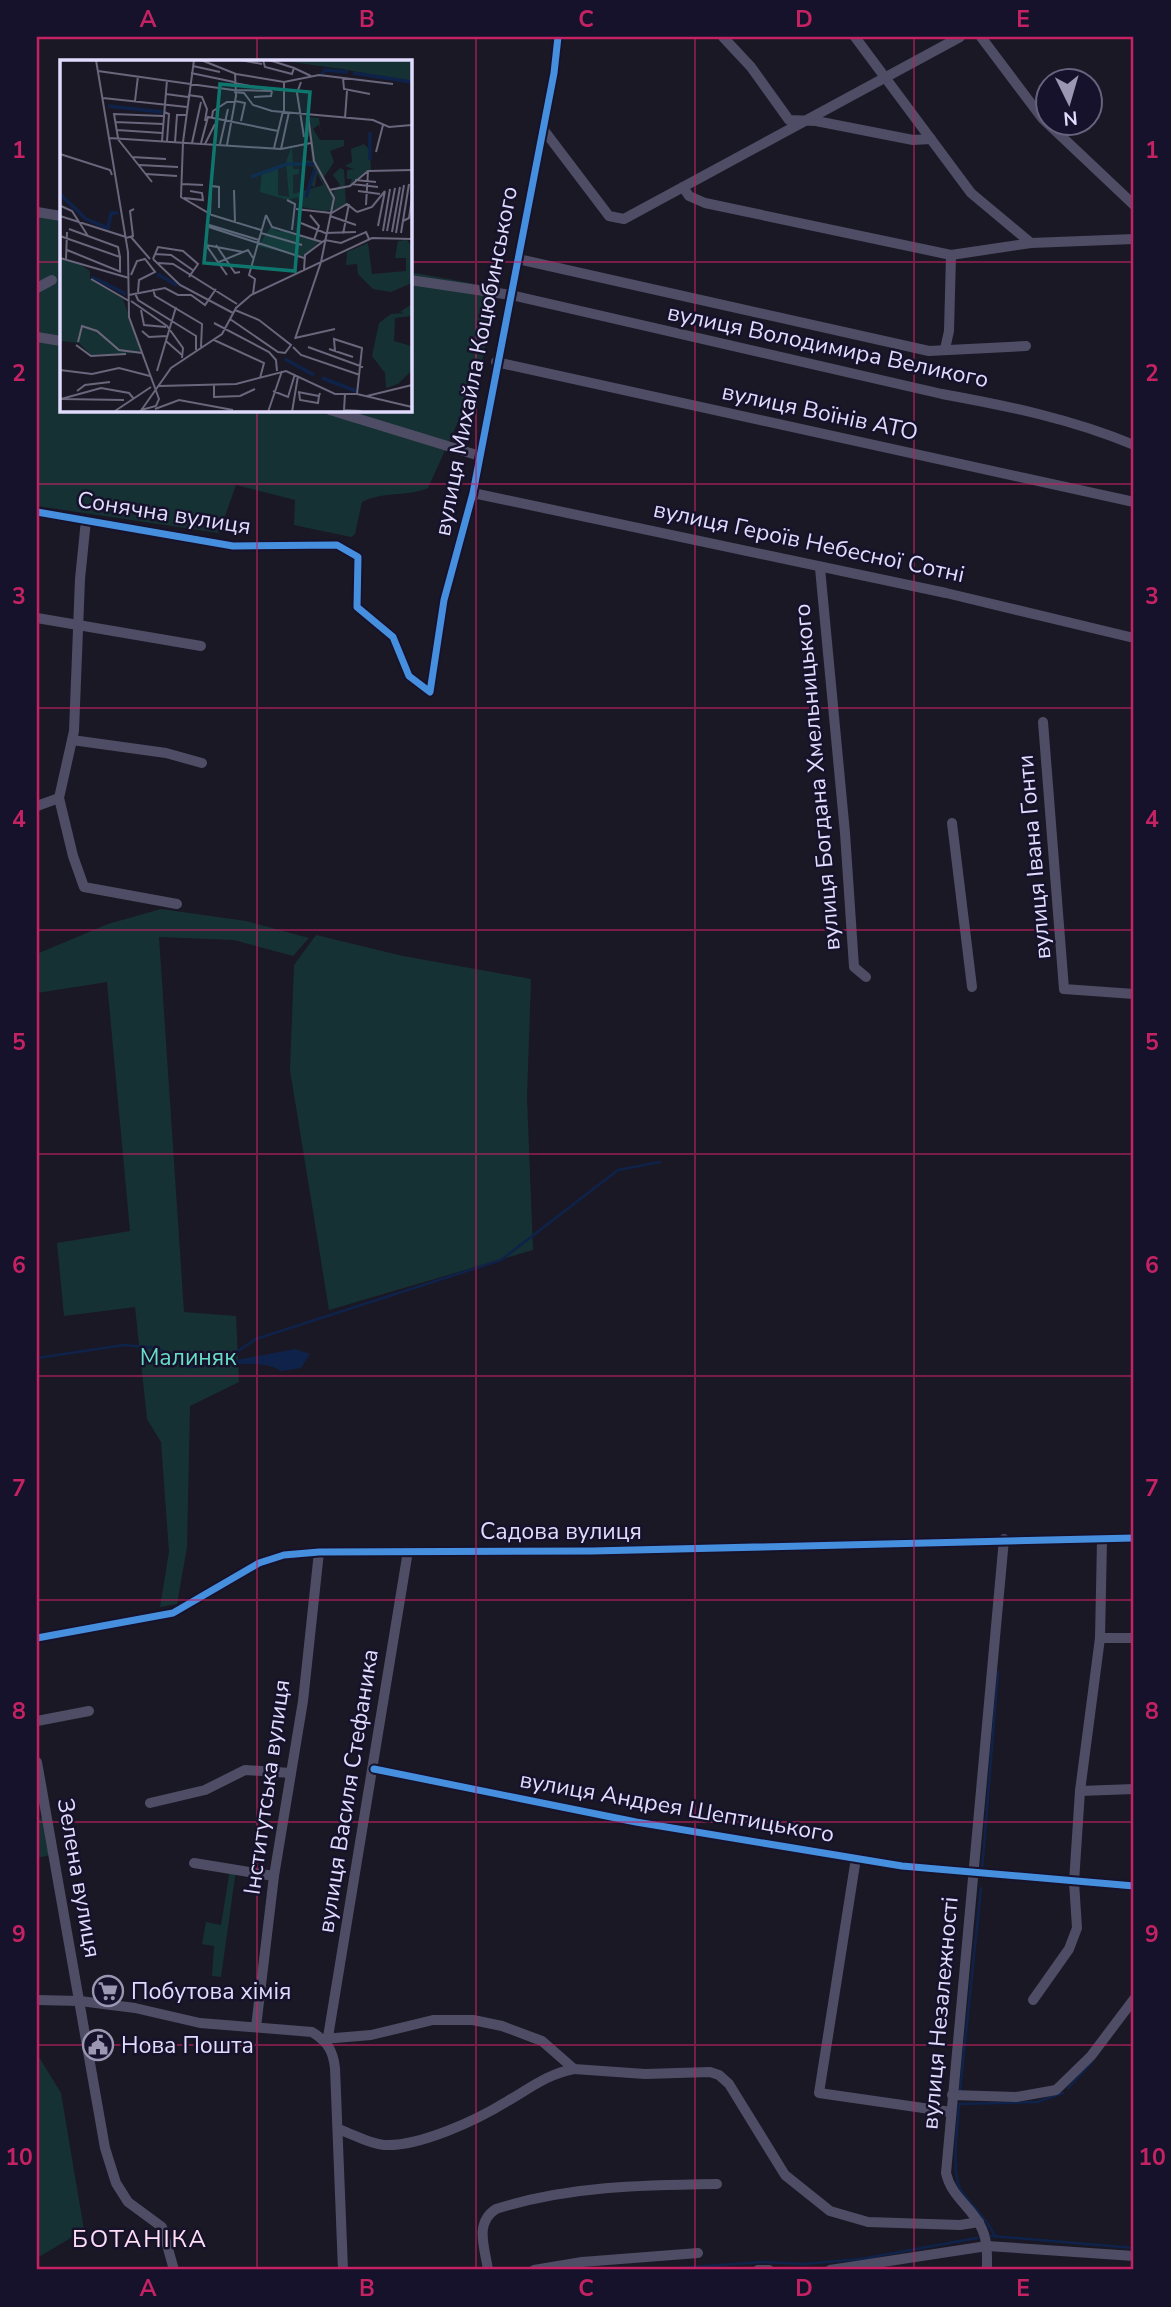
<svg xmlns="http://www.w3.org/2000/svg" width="1171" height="2307" font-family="'Nunito Sans',sans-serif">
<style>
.green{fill:#163133}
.water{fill:#0f234a}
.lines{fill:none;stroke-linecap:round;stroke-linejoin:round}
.stream{stroke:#0f234a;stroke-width:2.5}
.minor{stroke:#4e4d65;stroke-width:10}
.cycleway-casing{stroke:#16122b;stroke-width:11}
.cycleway{stroke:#468fdf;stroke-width:7}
.grid{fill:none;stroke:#c42263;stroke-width:2;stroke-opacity:0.55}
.labels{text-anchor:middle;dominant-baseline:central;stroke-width:5;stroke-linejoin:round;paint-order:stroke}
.street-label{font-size:23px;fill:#e1dcfe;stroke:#16122b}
.park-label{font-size:23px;fill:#67dfc4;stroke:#16122b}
.poi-label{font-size:23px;fill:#e1dcfe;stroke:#16122b;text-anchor:start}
.neighbourhood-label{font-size:24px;letter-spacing:2px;fill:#ffdef2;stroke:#16122b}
.inset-river{fill:none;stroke:#0f234a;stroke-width:3.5}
.inset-road{fill:none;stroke:#6a667c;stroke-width:2}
.view{fill:#0f766e;fill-opacity:0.15;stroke:#0f766e;stroke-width:3.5}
.inset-edge{fill:none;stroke:#e1dcfe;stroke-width:3.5}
.neatline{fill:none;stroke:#c42263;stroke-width:2.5}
.grid-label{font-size:23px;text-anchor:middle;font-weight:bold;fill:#c42263}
</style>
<rect width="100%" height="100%" fill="#1a1825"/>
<!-- green -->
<g class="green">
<path d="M37,209L61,212V410H410V272L497,288L475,395L462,413L428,488C407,497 383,491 362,502L355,534L351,537L294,525L295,500L236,485L219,533L37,506Z"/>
<path d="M161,909L246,921L309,938L293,956L234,940L159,937L184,1312L236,1316L239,1382L190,1406L187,1547L177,1604L160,1607L169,1552L161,1442L147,1419L135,1307L64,1316L57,1243L130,1231L107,982L37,993V948L39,953L108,924Z"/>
<path d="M316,935L403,956L531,979L527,1098L533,1250L329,1310L290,1070L294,965Z"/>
<path d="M43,1818L50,1855L37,1858V1819Z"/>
<path d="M230,1869L236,1870L221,1977L212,1976L214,1946L202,1944L206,1922L221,1925Z"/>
<path d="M37,2054L61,2093L84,2230L37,2258Z"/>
</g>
<!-- water -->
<path class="water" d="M295,1349L310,1354L301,1368L281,1371C263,1360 241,1366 220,1363Z"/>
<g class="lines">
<!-- stream -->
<g class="stream">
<path d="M37,1358L124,1345L158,1348L191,1367L220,1363L256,1339L501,1260L618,1170L660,1162"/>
<path d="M982,1871L998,1672"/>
<path d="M1068,2088L1092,2062"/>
<path d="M960,2091L981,1888"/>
<path d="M991,2236L1134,2248"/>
<path d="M995,2236C986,2217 973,2208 962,2192C950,2176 958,2125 959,2104L1037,2102L1063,2093"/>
<path d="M649,2270L763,2262L803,2264L861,2259L977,2238"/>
</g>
<!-- minor -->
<g class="minor">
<path d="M723,37L751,67L789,120L816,121L913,140L931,139"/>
<path d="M855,37L971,193L1031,243"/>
<path d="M981,37L1042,118L1134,205"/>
<path d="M543,129L609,216L624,219L960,37"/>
<path d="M683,187L689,196L705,203L951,255L1031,243L1134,239"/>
<path d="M37,212L61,216"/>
<path d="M518,259L929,351L1026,346"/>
<path d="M410,280L511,295L942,394C1008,406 1072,419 1134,445"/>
<path d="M37,288L52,280"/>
<path d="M37,337L61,341"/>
<path d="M945,349L949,331L951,255"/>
<path d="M496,362L1134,502"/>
<path d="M330,410L480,456"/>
<path d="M473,493L946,593L1134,638"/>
<path d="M37,512L233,546L337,545L358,557L357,607L393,637L409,676L430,692L444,600L473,493L554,73L558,37"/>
<path d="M86,520L80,579L74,731L59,798L73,856L84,887L177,904"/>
<path d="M820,568L845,833L854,967L866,977"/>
<path d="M37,618L201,646"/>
<path d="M1043,722L1064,989L1134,994"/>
<path d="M72,740L166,753L202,763"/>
<path d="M37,806L59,798"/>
<path d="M952,823L972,987"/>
<path d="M37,1638L173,1613L259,1563L284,1555L319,1552L592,1551L1134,1538"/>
<path d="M1100,1638H1134"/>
<path d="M37,1721L89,1711"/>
<path d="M37,1762L105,2148L116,2183L128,2202L162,2227L174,2270"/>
<path d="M374,1769L636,1822L902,1866L1134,1886"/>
<path d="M1080,1791L1134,1789"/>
<path d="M150,1803L205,1790L245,1770L291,1773"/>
<path d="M856,1858L819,2093L951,2112"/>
<path d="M194,1863L274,1876"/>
<path d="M37,2000L80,2001L135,2008L200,2023L312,2032C328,2042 333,2051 335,2068L343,2270"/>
<path d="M1033,2000L1069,1949L1077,1928L1074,1882L1080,1791L1100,1638L1102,1540"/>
<path d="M256,2027L274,1876L303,1701L319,1552"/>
<path d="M328,2037L408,1551"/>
<path d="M323,2039L371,2035L433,2020H473L502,2026L542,2041L574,2069L645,2074L710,2072L719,2075L729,2084L785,2175L830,2211L868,2222L960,2225L979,2222"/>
<path d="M952,2095L1016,2097L1056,2090L1091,2056L1134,1999"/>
<path d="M338,2129C353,2134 369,2144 384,2145C419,2147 477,2120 506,2102C529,2089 547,2074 574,2069"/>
<path d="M488,2270C485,2248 474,2223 496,2209C568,2186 642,2185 717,2184"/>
<path d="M534,2270L582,2262L698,2253"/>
<path d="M758,2270H769"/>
<path d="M830,2270L987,2246L1134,2256"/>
<path d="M987,2270C987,2255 988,2239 980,2225C970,2206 951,2196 946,2173L1004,1539"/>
</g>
<!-- cycleway casing -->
<g class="cycleway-casing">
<g id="cycleway">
<path d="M37,512L233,546L337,545L358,557L357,607L393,637L409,676L430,692L444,600L473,493L554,73L558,37"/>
<path d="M37,1638L173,1613L259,1563L284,1555L319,1552L592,1551L1134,1538"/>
<path d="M374,1769L636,1822L902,1866L1134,1886"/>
</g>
</g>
<!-- cycleway -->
<use href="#cycleway" class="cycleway"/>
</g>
<!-- grid -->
<path class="grid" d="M257,37V61M476,37V2270M695,37V2270M914,37V2270M37,262H61M410,262H1134M257,410V2270M37,484H1134M37,708H1134M37,930H1134M37,1154H1134M37,1376H1134M37,1600H1134M37,1822H1134M37,2045H1134"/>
<!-- icons -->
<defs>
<g id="supermarket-ring" transform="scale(1.575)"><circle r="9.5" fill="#16122b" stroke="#9b97b2" stroke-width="1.5"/><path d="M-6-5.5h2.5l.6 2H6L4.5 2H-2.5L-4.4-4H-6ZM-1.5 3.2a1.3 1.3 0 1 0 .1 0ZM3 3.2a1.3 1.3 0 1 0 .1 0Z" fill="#9b97b2"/></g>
<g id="civic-ring" transform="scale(1.575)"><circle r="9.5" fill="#16122b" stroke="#9b97b2" stroke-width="1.5"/><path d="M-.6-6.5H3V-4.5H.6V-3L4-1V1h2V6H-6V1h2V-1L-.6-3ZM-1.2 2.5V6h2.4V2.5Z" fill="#9b97b2"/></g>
</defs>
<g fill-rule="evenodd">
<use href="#supermarket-ring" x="108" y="1991"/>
<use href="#civic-ring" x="98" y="2045"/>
</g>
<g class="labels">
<!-- street labels -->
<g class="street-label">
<text transform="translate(828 346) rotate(12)">вулиця Володимира Великого</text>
<text transform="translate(476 361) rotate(-79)">вулиця Михайла Коцюбинського</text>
<text transform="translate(820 412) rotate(12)">вулиця Воїнів АТО</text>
<text transform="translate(164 513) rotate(9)">Сонячна вулиця</text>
<text transform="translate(809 542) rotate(12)">вулиця Героїв Небесної Сотні</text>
<text transform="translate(817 777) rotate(-95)">вулиця Богдана Хмельницького</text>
<text transform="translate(1034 857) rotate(-95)">вулиця Івана Гонти</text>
<text x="561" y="1531">Садова вулиця</text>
<text transform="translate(267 1787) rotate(-82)">Інститутська вулиця</text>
<text transform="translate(348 1791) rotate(-81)">вулиця Василя Стефаника</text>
<text transform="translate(677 1807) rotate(10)">вулиця Андрея Шептицького</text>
<text transform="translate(79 1878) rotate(80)">Зелена вулиця</text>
<text transform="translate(940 2013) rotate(-85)">вулиця Незалежності</text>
</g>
<!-- park labels -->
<g class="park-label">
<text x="188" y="1357">Малиняк</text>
</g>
<!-- poi labels -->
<g class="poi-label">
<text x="131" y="1991">Побутова хімія</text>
<text x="121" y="2045">Нова Пошта</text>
</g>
<!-- neighbourhood labels -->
<g class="neighbourhood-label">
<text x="140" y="2239">БОТАНІКА</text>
</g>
</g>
<!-- overview -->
<g transform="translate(60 60)">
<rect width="352" height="352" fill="#1a1825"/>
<path d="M217,0H352V22L282,9ZM249,57L259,58L261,73L259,64L253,69L260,80H284V86L270,91L274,102L262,120L273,136L271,150L265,151L241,147L238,137L228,140L200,132L202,111L218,107V135L229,137L226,102L232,86L233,109H239V114L233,115V134L263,125L257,113L255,127L248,125L254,107L243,105L242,100L252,101L249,76L246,77ZM309,77L311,110L289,126L292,119H287V110L294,109L285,106L292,102L291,89L304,84L309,89ZM280,108L284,110L286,143L271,153L274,129L280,125L273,115ZM211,167L219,172L221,169L259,182L244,197L198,186ZM347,180L352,187V223L331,232L313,229L298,214L297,204L286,205L287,192L308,183L312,214L346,211V198H335L338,181ZM0,199L21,205L30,211V219L63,239L81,293L31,295L19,283L0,281ZM352,244V256L335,258L334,281L351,286L352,264V310L338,324L326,328L325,313L312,296L319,263L331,254L344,253L340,252Z" fill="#163133"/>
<path class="inset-river" d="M293,13L352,22M262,14L265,10L288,12M48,46L102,52M310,72V100M191,117L227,104H254M0,134L26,159L48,168L51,153H58M246,137L255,109M97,214L117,225M32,217L66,234M225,299L254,315M262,318L296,331"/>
<path class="inset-road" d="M36,0L68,192L69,257L99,339L96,346L81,350M134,0L123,82L121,137L152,155L201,170M141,0L176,14L224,22L259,15L333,24M180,0L202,4M203,0L205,7L232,14L234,8L251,16M209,0L234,8M133,6L160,12M38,11L173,30L212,31M131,13L174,22M283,18L284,29L310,34M241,22L237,33L244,77M174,23L212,30M174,32L184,33L193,45L212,51L313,60L329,67L352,65M106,34L128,37M128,35L142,37L147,49L145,61M194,37L211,36L212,31M43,38L127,47M75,41L78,16M175,41L185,43L181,61M224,51V22M104,52L109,54L107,81M152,57L153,51L167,42H175M285,58L287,31M55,62L103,64M57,70L102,73M49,78L221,89L251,83M57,78L92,122M58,78L54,54L103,56M102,81L107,20M115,82L117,55H127M132,83L141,42M141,83L148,57L218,71M145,84L155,64M160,84L168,49M167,85L176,36L175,13M214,88L223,51M221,89L229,52M316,92L323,65M0,94L50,110L52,115M72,97L106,99M79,105L118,107M86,114L117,116M295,120L316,122M122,124L143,125M292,124L318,127M174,130L175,162M269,130L290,126L308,111L352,110M298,131L320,134M124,138L143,140L142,133L130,131M227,140L235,144L232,170M306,145L308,111M1,146L12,151L28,176M236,149L271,153M297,152L312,147L325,131M150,154L151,126L159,127V148M270,154L287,144L297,152M206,155L212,167L262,182M250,155L259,166L254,180M0,156L66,177M270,156L296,165M343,161L349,158L352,138M241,163L265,173L296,172M146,164L199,180M146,166L244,198M318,166L325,131M9,169L58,187L60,197M323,171L330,129M327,171L335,128M332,172L340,127M201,173L242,185M336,173L344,125M341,173L349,124M283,174L289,144M0,176L60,197V212M71,177L90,199M66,178L73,176L70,151L74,149M146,185L183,192M146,185L167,215M156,185L175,213L180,212M7,190L61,212M95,194L111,195L134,211M0,198L69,218M6,199L7,172M93,199L120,225L173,253M93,199L98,187L123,191L138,204L129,217M159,202L188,190L193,198M98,203L113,204L177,244M244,210L245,195L265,180L281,183L306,172L309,179M71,215L77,201L85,199L95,212L79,220L78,232M31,219L69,241M93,229L95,236L142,264L141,287M75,233L78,240L136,276V290M193,234L195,219L189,215L206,155M69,235L105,228L118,235H131L145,245L156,229M71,241L107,266L123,288L122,298M81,250L84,265L106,267M170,259L218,292L225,293L231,285L199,260L175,250M154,263L209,292L216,300L217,311M82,271L89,277L107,276M235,278L275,269M235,279L261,202L274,138L254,101L248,56M154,280L204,303L200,318M106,281L122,295M18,282L22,266L37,271L59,290L82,293M16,285L31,296L66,294M233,287L241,295L300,315M248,287L303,307M269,289L293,297M275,291L274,279L302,288L297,334M0,310L32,314L59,308L90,316M97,311L116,247M154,324V337L180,336L195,329M99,326L176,324L226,311L275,334H297L352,347M17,331L25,325L50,322M213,331L228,337L235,314M238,332L259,336L260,333M239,332L240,340L258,343L259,336M285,334L284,350L301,351M307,336L352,325M64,340L1,339L41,328L69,333L74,339M95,349L119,340L173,350M55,351L91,327M80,352L111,308L162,274L176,248L191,235L312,178L352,179M208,352L222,311M232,352L238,316"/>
<path class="view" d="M160,24L250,32L235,211L144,203Z"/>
<rect width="352" height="352" class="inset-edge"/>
</g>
<!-- border -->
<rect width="1171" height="2307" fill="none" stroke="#16122b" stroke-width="77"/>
<!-- north arrow -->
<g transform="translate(1069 102) rotate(175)"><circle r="33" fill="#16122b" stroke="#67637f" stroke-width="2"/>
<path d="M0-5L12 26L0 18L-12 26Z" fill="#9b97b2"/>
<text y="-10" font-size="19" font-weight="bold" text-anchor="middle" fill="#e1dcfe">N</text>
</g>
<rect x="38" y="38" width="1094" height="2230" class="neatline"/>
<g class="grid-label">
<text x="148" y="27">A</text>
<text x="367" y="27">B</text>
<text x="586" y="27">C</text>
<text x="804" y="27">D</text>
<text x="1023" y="27">E</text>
<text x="19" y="158">1</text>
<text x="1152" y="158">1</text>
<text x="19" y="381">2</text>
<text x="1152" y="381">2</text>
<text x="19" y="604">3</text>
<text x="1152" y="604">3</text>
<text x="19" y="827">4</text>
<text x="1152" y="827">4</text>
<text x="19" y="1050">5</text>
<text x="1152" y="1050">5</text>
<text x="19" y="1273">6</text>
<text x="1152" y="1273">6</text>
<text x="19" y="1496">7</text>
<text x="1152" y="1496">7</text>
<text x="19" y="1719">8</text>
<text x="1152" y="1719">8</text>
<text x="19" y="1942">9</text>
<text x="1152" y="1942">9</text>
<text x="19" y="2165">10</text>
<text x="1152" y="2165">10</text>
<text x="148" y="2296">A</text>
<text x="367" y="2296">B</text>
<text x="586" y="2296">C</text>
<text x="804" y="2296">D</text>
<text x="1023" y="2296">E</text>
</g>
</svg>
